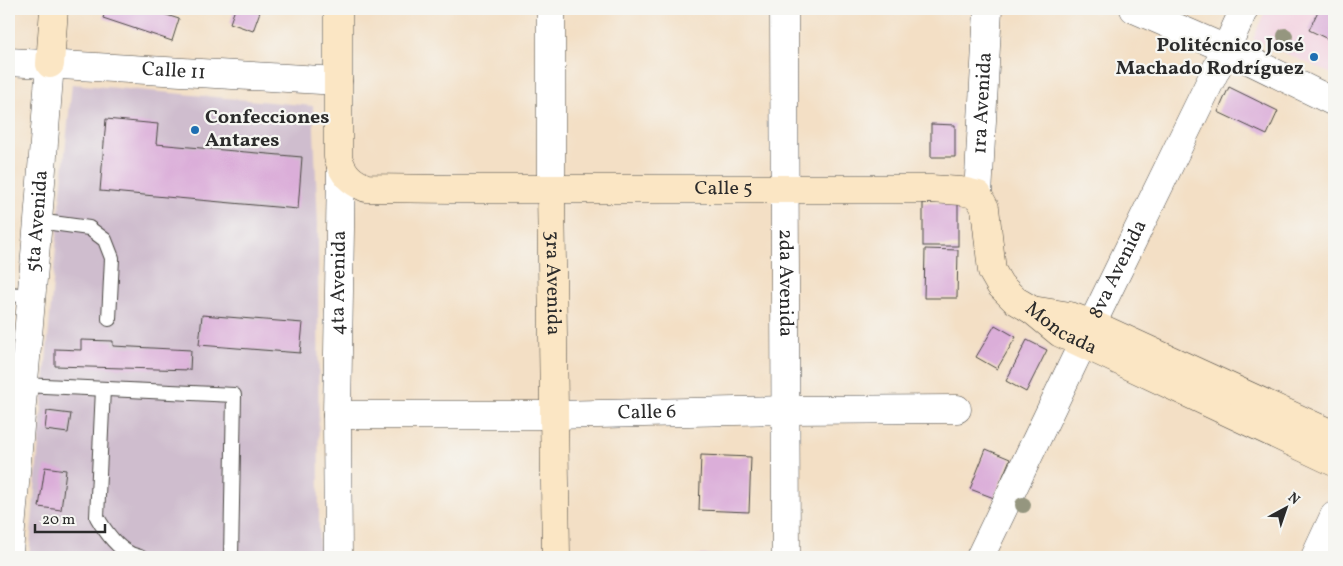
<svg xmlns="http://www.w3.org/2000/svg" width="1343" height="566" font-family="Vollkorn,serif">
<style>
.built{fill:#f3cfdf}
.industrial{fill:#cfbdce}
.building{fill:#dbaed9}
.lines{fill:none;stroke-linecap:round;stroke-linejoin:round}
.lane-casing{stroke:#494642;stroke-width:16}
.street-casing{stroke:#494642;stroke-width:29}
.secondary-casing{stroke:#494642;stroke-width:29}
.lane{stroke:#fff;stroke-width:14}
.street{stroke:#fff;stroke-width:28}
.secondary{stroke:#fbe6c4;stroke-width:28}
.tree{fill:#95967f}
.poi-dot{fill:#1f6fb2;stroke:#f6f6f2;stroke-width:2}
.labels{text-anchor:middle;dominant-baseline:central;stroke-width:4.5;stroke-linejoin:round;paint-order:stroke}
.poi-label{font-size:20px;font-weight:bold;fill:#2b2b2b;stroke:#f6f6f2;text-anchor:end}
.street-label{font-size:20px;fill:#2b2b2b;stroke:#f6f6f2}
</style>
<rect width="100%" height="100%" fill="#f6f6f2"/>
<filter id="ink" filterUnits="userSpaceOnUse"><feTurbulence type="fractalNoise" baseFrequency=".02" numOctaves="2"/><feDisplacementMap in="SourceGraphic" scale="10" xChannelSelector="R" yChannelSelector="G"/><feConvolveMatrix kernelMatrix="1 2 1 2 8 2 1 2 1" color-interpolation-filters="sRGB"/></filter>
<filter id="wash" filterUnits="userSpaceOnUse"><feTurbulence type="fractalNoise" baseFrequency=".0096" numOctaves="4" result="noise"/><feDisplacementMap in="SourceGraphic" scale="20" xChannelSelector="R" yChannelSelector="G"/><feGaussianBlur stdDeviation="1.12" result="paint"/><feColorMatrix in="noise" values="0 0 0 0 0 0 0 0 0 0 0 0 0 0 0 0 0 1.4 0 .05"/><feComposite in="paint" operator="in"/></filter>
<g filter="url(#wash)">
<rect width="100%" height="100%" fill="#f3dfc5"/>
<!-- built -->
<path class="built" d="M1266,9H1334V75L1253,39Z"/>
<!-- industrial -->
<path class="industrial" d="M72,84L313,106L318,226L319,557H29L60,202Z"/>
<g id="blocks">
<!-- building -->
<g class="building">
<path d="M106,9H148L179,19L172,41L103,18Z"/>
<path d="M235,9H261L253,31L230,23Z"/>
<path d="M1319,9H1334V42L1309,30Z"/>
<path d="M1229,87L1278,111L1267,135L1218,112Z"/>
<path d="M106,119L158,124L156,144L302,157L298,209L100,191Z"/>
<path d="M931,124L955,125V157H931Z"/>
<rect x="923" y="203" width="35" height="43"/>
<path d="M925,249L958,250L957,298H924Z"/>
<path d="M202,315L303,323L300,353L199,345Z"/>
<path d="M995,325L1016,337L997,369L976,357Z"/>
<path d="M81,340L113,341V346L191,350L190,370L55,366V349L81,350Z"/>
<path d="M1027,340L1047,350L1026,392L1006,381Z"/>
<path d="M47,411L71,414L68,433L45,430Z"/>
<path d="M986,449L1010,459L994,498L970,489Z"/>
<path d="M701,455L751,457L749,512L699,510Z"/>
<path d="M45,467L66,470L61,510L39,507Z"/>
<rect x="695" y="555" width="70" height="2"/>
</g>
</g>
</g>
<g filter="url(#ink)">
<use href="#blocks" fill-opacity="0" stroke="#494642" stroke-width="1"/>
<g class="lines">
<!-- lane casing -->
<g class="lane-casing">
<g id="lane">
<path d="M38,221L89,228L105,240L112,258L109,319"/>
<path d="M9,294L31,296"/>
<path d="M23,385L234,395L231,557"/>
<path d="M103,389L97,517C105,531 115,546 129,553C132,555 137,556 140,557"/>
</g>
</g>
<!-- street casing -->
<g class="street-casing">
<g id="street">
<path id="s1" d="M784,9L786,557"/>
<path d="M1134,9L1226,49L1334,102"/>
<path id="s2" d="M9,62L338,81"/>
<path d="M551,189V9"/>
<path id="s3" d="M978,195L988,9"/>
<path id="s4" d="M337,415H553L786,410L957,409"/>
<path id="s5" d="M9,552L38,221L50,64"/>
<path id="s6" d="M338,557L337,415L341,168"/>
<path id="s7" d="M980,557L1092,324L1226,49L1244,9"/>
<path d="M1315,557L1334,516"/>
</g>
</g>
<!-- secondary casing -->
<g class="secondary-casing">
<g id="secondary">
<path id="s8" d="M338,9V157C343,174 350,181 366,188L451,189H931L961,191L978,195L985,208L992,271L1000,285L1015,300L1032,310L1060,333L1334,462"/>
<path d="M50,64L54,9"/>
<path id="s9" d="M551,189L556,557"/>
<path d="M1032,310L1070,316L1092,324L1334,435"/>
</g>
</g>
<!-- lane -->
<use href="#lane" class="lane"/>
<!-- street -->
<use href="#street" class="street"/>
<!-- secondary -->
<use href="#secondary" class="secondary"/>
</g>
<!-- trees -->
<g class="tree">
<circle cx="1285" cy="36" r="8"/>
<circle cx="1023" cy="505" r="8"/>
</g>
</g>
<!-- markers -->
<g class="poi-dot">
<circle cx="1314" cy="57" r="5"/>
<circle cx="195" cy="130" r="5"/>
</g>
<g class="labels">
<!-- poi labels -->
<g class="poi-label">
<text x="1304" y="46">Politécnico José<tspan x="1304" dy="23">Machado Rodríguez</tspan></text>
<text x="205" y="118" text-anchor="start">Confecciones<tspan x="205" dy="23">Antares</tspan></text>
</g>
<!-- street labels -->
<g class="street-label">
<text stroke="none"><textPath href="#s2" startOffset="165">Calle 11</textPath></text>
<text stroke="none"><textPath href="#s3" startOffset="92">1ra Avenida</textPath></text>
<text stroke="none"><textPath href="#s8" startOffset="549">Calle 5</textPath></text>
<text stroke="none"><textPath href="#s5" startOffset="332">5ta Avenida</textPath></text>
<text stroke="none"><textPath href="#s7" startOffset="319">8va Avenida</textPath></text>
<text stroke="none"><textPath href="#s6" startOffset="274">4ta Avenida</textPath></text>
<text stroke="none"><textPath href="#s9" startOffset="94">3ra Avenida</textPath></text>
<text stroke="none"><textPath href="#s1" startOffset="274">2da Avenida</textPath></text>
<text stroke="none"><textPath href="#s8" startOffset="974">Moncada</textPath></text>
<text stroke="none"><textPath href="#s4" startOffset="310">Calle 6</textPath></text>
</g>
</g>
<!-- margin -->
<rect width="1343" height="566" fill="none" stroke="#f6f6f2" stroke-width="30"/>
<!-- north arrow -->
<g transform="translate(1286 508) rotate(40)" stroke="#f6f6f2" stroke-width="4" paint-order="stroke">
<path d="M0-4L9 19L0 12L-9 19Z" fill="#2b2b2b"/>
<text y="-8" font-size="14" font-weight="bold" text-anchor="middle" fill="#2b2b2b">N</text>
</g>
<!-- scale -->
<path d="M35 524v8h70v-8" fill="none" stroke="#2b2b2b" stroke-width="2.5"/>
<text x="42" y="524" font-size="15" fill="#2b2b2b" stroke="#f6f6f2" stroke-width="4" paint-order="stroke">20 m</text>
</svg>
